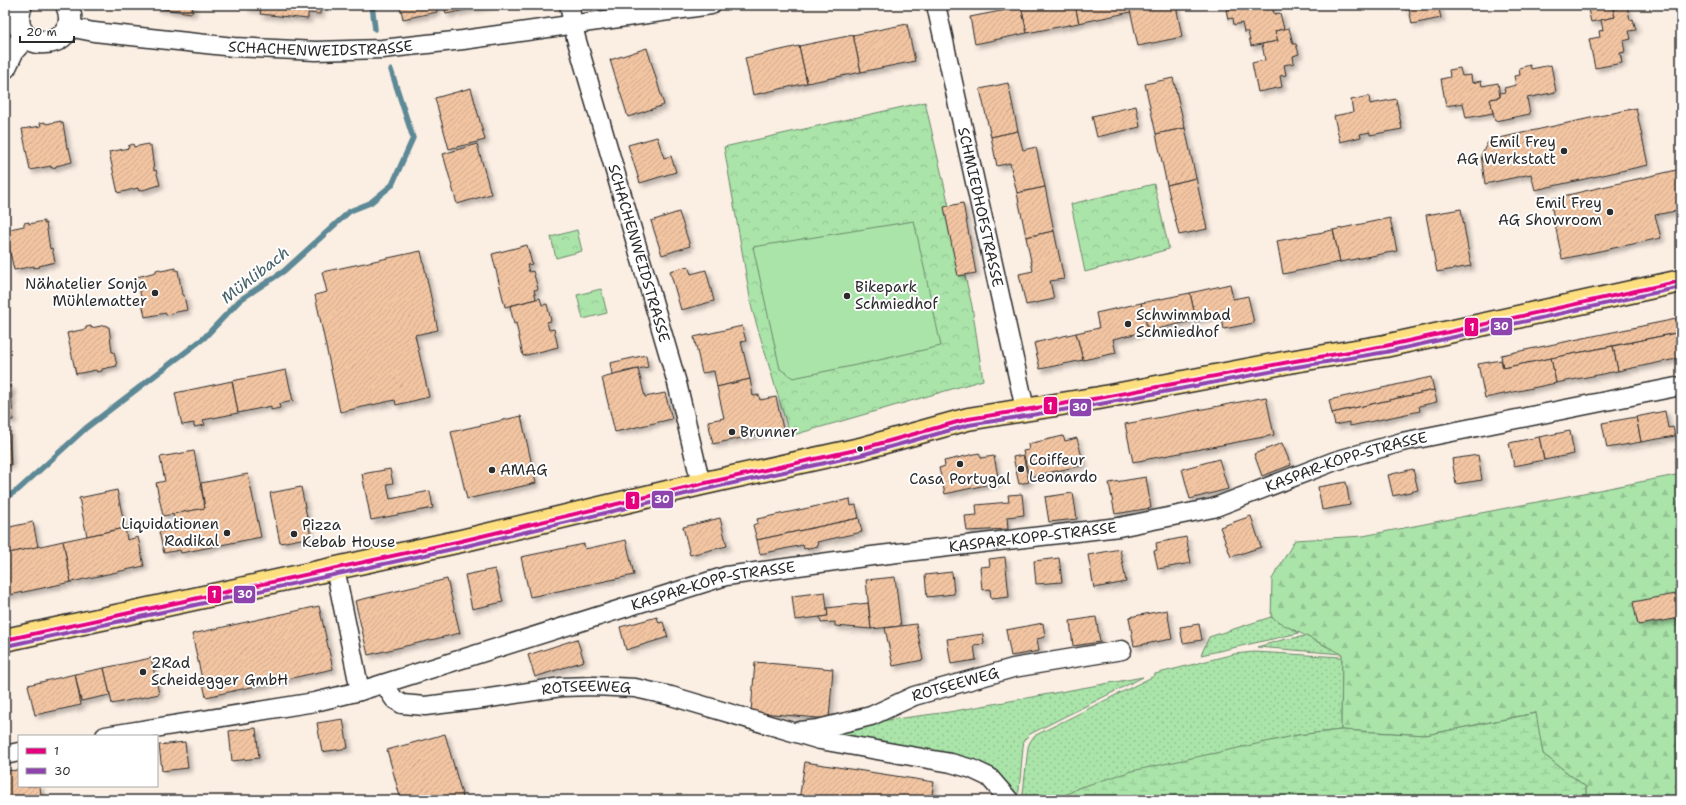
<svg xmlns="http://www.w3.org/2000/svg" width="1686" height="805" font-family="'Shantell Sans',sans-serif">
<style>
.grass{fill:url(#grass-dots);stroke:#6a886a}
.forest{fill:url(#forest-firs);stroke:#6a886a}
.wetland{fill:url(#wetland-marsh);stroke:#6a886a}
.park{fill:url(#park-crowns);stroke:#6a886a}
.pitch{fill:#aae4a9;stroke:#6a886a}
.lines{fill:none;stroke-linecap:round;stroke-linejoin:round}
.stream{stroke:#5d8996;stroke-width:5.5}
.building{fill:url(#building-hatch);stroke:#2b2b2b;filter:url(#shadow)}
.minor-casing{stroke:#2b2b2b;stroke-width:21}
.secondary-casing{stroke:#2b2b2b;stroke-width:25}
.primary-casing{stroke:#2b2b2b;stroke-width:25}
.minor{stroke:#fff;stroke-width:18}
.secondary{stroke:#fff;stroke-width:22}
.primary{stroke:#fedf80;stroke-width:22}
.bus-1-casing{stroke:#fff;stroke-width:7}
.bus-2-casing{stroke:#fff;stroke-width:7}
.bus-1{stroke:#e5007d;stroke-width:4}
.bus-2{stroke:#8e44ad;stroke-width:4}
.poi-dot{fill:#2b2b2b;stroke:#fff;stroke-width:1.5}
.labels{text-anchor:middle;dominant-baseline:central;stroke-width:4;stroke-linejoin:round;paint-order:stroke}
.street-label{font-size:15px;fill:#2b2b2b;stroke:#fff}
.poi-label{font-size:15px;fill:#2b2b2b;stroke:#fff;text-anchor:start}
.water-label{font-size:16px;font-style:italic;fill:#48626a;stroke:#fff}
.line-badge{stroke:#fff;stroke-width:1.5}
.badge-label{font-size:11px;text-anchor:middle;font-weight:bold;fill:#fff}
</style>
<defs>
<pattern id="grass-dots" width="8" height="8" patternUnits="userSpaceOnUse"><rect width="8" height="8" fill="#aae4a9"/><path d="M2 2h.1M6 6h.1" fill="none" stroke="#92c492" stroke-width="1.8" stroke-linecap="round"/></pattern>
<pattern id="forest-firs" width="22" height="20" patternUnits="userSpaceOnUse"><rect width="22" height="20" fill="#aae4a9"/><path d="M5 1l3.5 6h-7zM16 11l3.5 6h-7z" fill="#92c492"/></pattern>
<pattern id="wetland-marsh" width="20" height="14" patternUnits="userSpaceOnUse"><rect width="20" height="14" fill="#aae4a9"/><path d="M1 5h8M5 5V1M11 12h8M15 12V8" fill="none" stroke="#92c492"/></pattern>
<pattern id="park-crowns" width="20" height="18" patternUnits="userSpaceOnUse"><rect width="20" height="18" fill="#aae4a9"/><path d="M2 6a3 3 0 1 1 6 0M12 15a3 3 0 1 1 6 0" fill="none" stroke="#92c492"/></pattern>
<pattern id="building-hatch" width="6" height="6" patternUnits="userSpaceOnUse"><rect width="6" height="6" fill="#f2c5a2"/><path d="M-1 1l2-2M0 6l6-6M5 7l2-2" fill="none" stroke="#d0a98c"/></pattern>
<filter id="shadow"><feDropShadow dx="3.5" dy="3.5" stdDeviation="2" flood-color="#0004"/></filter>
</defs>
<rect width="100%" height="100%" fill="#fbeee3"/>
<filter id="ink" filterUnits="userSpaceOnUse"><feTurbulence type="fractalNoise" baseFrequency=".025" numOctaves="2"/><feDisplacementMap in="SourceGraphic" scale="8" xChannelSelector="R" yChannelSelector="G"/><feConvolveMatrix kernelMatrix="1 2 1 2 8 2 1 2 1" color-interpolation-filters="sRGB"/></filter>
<g filter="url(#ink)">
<!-- grass -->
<g class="grass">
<path d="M1271,617L1299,633L1201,655L1209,637Z"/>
<path d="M1306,636L1342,654L1257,647L1282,640Z"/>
<path d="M1254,652L1342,657L1341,730L1298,735L1078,788L1058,800H1024L1023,794L1028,747L1030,742L1034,736L1154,676L1155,674L1234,654Z"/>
<path d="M1143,677L1030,734L1024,740L1023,747L1019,791L1017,795L1000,778L815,732L872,722L949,712Z"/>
</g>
<!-- forest -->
<path class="forest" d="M1681,474V800H1586V787L1543,754L1535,713L1426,735L1341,730L1342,654L1284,625L1271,617L1272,579L1295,540L1363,536Z"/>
<!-- wetland -->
<path class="wetland" d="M1536,713L1543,754L1586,787V800H1058L1078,788L1132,771L1298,735L1341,730L1426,735Z"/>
<!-- park -->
<g class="park">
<path d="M925,102L972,306L983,380L790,436L752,309L724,147Z"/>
<path d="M1154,184L1169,249L1085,272L1071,204Z"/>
<path d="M577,230L582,251L556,258L551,237Z"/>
<path d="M601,289L607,313L583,319L577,295Z"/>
</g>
<!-- pitch -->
<path class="pitch" d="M914,221L941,346L866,363L793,378L780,369L753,247Z"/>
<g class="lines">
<!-- stream -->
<g class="stream">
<path d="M372,5L375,29"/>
<path d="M5,498L18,490L86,428L204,338L240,300L284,271L350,211L370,203L392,185L413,138L391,70"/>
</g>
</g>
<!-- building -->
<g class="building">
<path d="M156,5H193L192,13L156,8Z"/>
<path d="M246,5H321L320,14L308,13V19L260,14L261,10L246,8Z"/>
<path d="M400,5H489L446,14L444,5L436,7L437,12L403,19Z"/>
<path d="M1029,5H1075L1079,23L1027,33L1021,7Z"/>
<path d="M1075,5H1129L1131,12L1079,23Z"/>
<path d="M1129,5H1176L1182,37L1138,46Z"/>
<path d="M1230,5H1263L1264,7L1272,5L1274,14L1280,13L1284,29L1275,31L1278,41L1251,46L1248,32H1244L1242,23L1234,25L1233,18L1228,19L1226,10L1231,9Z"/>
<path d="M1404,5H1438L1441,18L1412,24L1409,9L1405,10Z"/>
<path d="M1587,5H1620L1621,7L1613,9L1615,17L1591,22Z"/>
<path d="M1627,6L1630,20L1633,19L1636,30L1629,31L1631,39L1623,41L1625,52L1620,53L1622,63L1595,68L1589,39L1600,37L1599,31L1603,30L1601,20L1615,17L1613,9Z"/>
<path d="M1021,7L1027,33L975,44L970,17Z"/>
<path d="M907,24L915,61L861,72L853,35Z"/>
<path d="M1289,28L1293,44H1296L1299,54L1293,56L1294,63L1284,65L1286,75L1280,76L1282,87L1258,92L1252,63L1265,60L1262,44L1278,41L1275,31Z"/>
<path d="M853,35L861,72L807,83L799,46Z"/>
<path d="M799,46L807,83L753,95L745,58Z"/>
<path d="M647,48L664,105L628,117L610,60Z"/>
<path d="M1530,65L1531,69L1551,65L1556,92L1527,98L1530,114L1495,121L1490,99L1500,97V93L1505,92L1504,88L1516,85L1514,76L1520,75L1519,68Z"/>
<path d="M1460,68L1462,76L1471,75L1472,83L1481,81L1482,86L1498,83L1500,97L1490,99L1493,113L1466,118L1463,103L1446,106L1441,79L1450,77L1449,70Z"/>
<path d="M1173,78L1185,128L1156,134L1145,84Z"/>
<path d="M1008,83L1018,131L991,137L980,89Z"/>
<path d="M471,88L485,140L449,149L435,98Z"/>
<path d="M1369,96L1370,104L1396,99L1402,129L1370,135V132L1360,134L1361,137L1340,142L1334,116L1353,112L1351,100Z"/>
<path d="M1136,106L1140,127L1097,137L1092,116Z"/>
<path d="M1636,108L1648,165L1535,190L1531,174L1485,184L1481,155L1488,142L1495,139Z"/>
<path d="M61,121V123H63L67,148H69L72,162L56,166V167L51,168V166L30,170L22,129L41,126L40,123L45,122L46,124Z"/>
<path d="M1185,128L1196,178L1167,185L1156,134Z"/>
<path d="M1018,131L1023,150L1036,147L1045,187L1017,193L1010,163L997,166L991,137Z"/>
<path d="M657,137L664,158L671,156L676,172L640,183L628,145Z"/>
<path d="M133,144L134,147L148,144L149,146H151L154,171L156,170L160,185L139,191L138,188L118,193L109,152L129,148L128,146Z"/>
<path d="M477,144L491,194L457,204L443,154Z"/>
<path d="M1681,169V210L1655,215L1661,238L1562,259L1550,199Z"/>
<path d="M1196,178L1207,229L1179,235L1167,185Z"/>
<path d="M1045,187L1054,231L1026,237L1017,193Z"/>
<path d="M963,203L976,273L958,276L944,207Z"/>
<path d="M1461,209L1471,266L1437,272L1426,215Z"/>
<path d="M679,212L690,246L662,255L651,221Z"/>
<path d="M1390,218L1397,251L1340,262L1333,230Z"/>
<path d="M44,221V224L46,223L50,249L52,248L55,262L39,266L40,267L34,268V266L14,270L5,230L24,226V223L29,222V224Z"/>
<path d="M1333,230L1340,262L1283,274L1277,241Z"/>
<path d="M1054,231L1064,279L1050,281L1054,299L1026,305L1019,274L1033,271L1026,237Z"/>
<path d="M527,245L532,264L527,265L529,272L533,271L538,289L534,290L536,299L505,307L492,254Z"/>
<path d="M421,251L438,330L415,335L429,397L396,405L395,400L340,412L315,295L327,292L322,272Z"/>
<path d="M688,266L691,274L706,270L714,301L681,310L670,271Z"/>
<path d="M176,268V271L178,270L182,295H184L187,310L171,313V314L166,315V313L145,317L137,277L156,272V270L160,269L161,271Z"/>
<path d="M1230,284L1233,299L1248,296L1254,323L1224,329L1221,315L1196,320L1190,293Z"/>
<path d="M1190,293L1196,320L1148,331L1141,303Z"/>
<path d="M540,298L542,305L547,304L551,321L547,322L549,330L554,329L558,347L523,356L516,323L514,324L510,306Z"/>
<path d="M1141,303L1148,331L1113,339L1116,353L1083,360L1076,333L1099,328L1096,313Z"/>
<path d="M1681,318V332L1503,368L1501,355Z"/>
<path d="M106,325L107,327H109L112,352H114L117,366L102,369V371L97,372L96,370L76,374L67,333L86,329V327L91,326V328Z"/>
<path d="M742,326L746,341L741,342L750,379L717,387L714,371L702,373L694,337Z"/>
<path d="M1681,332V358L1618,371L1613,346Z"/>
<path d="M1076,333L1083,360L1040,369L1034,343Z"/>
<path d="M1613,346L1618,371L1556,383L1551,358Z"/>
<path d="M646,355L648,367L612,374L610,363Z"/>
<path d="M1551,358L1556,383L1485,398L1478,364L1501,360L1503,368Z"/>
<path d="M638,369L645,397L665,393L672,419L615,432L602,378Z"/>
<path d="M286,370L293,401L279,404L280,408L271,410V406L238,413L232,381Z"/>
<path d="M1431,377L1434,390L1332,413L1329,400Z"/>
<path d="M750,379L753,396L759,395L760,400L776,397L783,429L713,444L708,421L724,418L717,387Z"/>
<path d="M232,381L238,413L203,420L205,425L194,427V423L182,425L175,393Z"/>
<path d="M5,386H11L13,420H5Z"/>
<path d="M1434,390L1437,402L1419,406L1420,411L1350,426L1349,422L1335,425L1332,413Z"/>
<path d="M1266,397L1274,435L1133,462L1125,424Z"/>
<path d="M1665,411L1668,428L1673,427L1675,436L1641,442L1636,417Z"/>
<path d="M521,416L536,483L467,499L451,432Z"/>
<path d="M1636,417L1641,442L1607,448L1602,423Z"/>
<path d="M5,425H8L11,465H5Z"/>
<path d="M1570,431L1574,454L1544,460L1539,437Z"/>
<path d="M1063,436L1065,441L1077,438L1084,465L1029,477L1023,451L1029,450L1028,444Z"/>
<path d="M1539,437L1544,460L1514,466L1509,443Z"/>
<path d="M1282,443L1291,465L1262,476L1254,454Z"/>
<path d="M194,451L205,508L163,516L156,483L165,481L160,457Z"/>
<path d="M979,453L981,458L994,456L999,482L945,494L939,468L945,466L944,461Z"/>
<path d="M1023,455L1029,482L1019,484L1013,457Z"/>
<path d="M1478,455L1482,480L1456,484L1452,459Z"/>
<path d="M1219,459L1228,489L1190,499L1182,469Z"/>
<path d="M390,469L393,483L387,484L390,499L430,491L433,508L371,520L362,474Z"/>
<path d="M1413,469L1418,490L1393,496L1388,475Z"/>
<path d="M248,474L261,537L181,553L180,550L164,553L159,532L175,529L173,514L205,508L201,483Z"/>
<path d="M1146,477L1151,508L1115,514L1109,483Z"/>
<path d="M1346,482L1350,505L1322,510L1318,487Z"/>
<path d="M301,487L311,537L280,543L270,493Z"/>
<path d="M117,490L125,528L87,536L79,498Z"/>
<path d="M1073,493L1077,519L1049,522L1045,497Z"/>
<path d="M1022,494L1024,515L1007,517L1008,529L967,531L965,516L977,515L976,505L1009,502L1008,495Z"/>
<path d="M850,499L851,506L856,505L859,518L757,540L753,525L758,523L757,519Z"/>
<path d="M1251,516L1261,547L1231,557L1220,527Z"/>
<path d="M720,518L727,546L690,555L683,527Z"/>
<path d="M859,518L862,532L817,542L818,546L804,549L803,545L760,554L757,540Z"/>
<path d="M33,522L38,547L5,554V528Z"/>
<path d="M125,528L127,540L138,537L144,566L71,582L63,541Z"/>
<path d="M1186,537L1191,563L1158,569L1154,551L1157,550L1156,543Z"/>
<path d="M626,540L634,575L530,597L521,557L584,544L585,549Z"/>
<path d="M63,541L71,582L5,596V554Z"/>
<path d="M1120,549L1126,582L1094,588L1088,555Z"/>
<path d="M1005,557L1009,597L991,599L990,589L982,590L980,567L990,566L989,559Z"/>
<path d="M1059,558L1062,582L1036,584L1034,561Z"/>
<path d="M495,569L503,602L472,609L465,575Z"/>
<path d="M952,572L954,594L927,597L925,575Z"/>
<path d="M895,577L901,626L871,629L866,580Z"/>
<path d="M447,579L460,633L368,655L355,601Z"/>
<path d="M825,592L828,616L795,620L792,596Z"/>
<path d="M1681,593V618L1638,625L1633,602Z"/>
<path d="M868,603L871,629L835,626V622L821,623L820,617L828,616L827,608Z"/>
<path d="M319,606L333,669L206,697L192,634Z"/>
<path d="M1167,610L1172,639L1134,646L1129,617Z"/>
<path d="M657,617L659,623L663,622L668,637L626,650L620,627Z"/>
<path d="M1096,617L1100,642L1073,646L1070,621Z"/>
<path d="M1043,623L1045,637L1037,639L1039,651L1011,656L1006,630Z"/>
<path d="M916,624L923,660L893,666L885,628Z"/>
<path d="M1199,624L1202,640L1183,643L1180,627Z"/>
<path d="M983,634L984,644L974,645L976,660L951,664L947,639Z"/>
<path d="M577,639L584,661L535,677L528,655Z"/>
<path d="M151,658L159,694L112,704L104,668Z"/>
<path d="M755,662L833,669L829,719L751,712Z"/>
<path d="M104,668L110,695L81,701L75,674Z"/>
<path d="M75,674L81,705L35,715L28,685Z"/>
<path d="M343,719L348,748L322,752L317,723Z"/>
<path d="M256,728L259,758L232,761L229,731Z"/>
<path d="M445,734L463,798L455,800H401L387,750Z"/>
<path d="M185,742L188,768L162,771L159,745Z"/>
<path d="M805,762L934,782L931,800H799Z"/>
<path d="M19,770V786H40L41,796L7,800L5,771Z"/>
</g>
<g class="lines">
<!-- minor casing -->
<g class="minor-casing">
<g id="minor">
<path id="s1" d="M569,5L576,38L677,383L701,484"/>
<path id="s2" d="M936,5L1025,409"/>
<path d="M5,17L18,14"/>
<path id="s3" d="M68,27L94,32L234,47L316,51L382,49L463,40L711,5"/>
<path d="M335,568L360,691"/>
<path id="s4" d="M384,684L394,699L402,704L425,706L483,699L561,687L594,686L635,688L671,696L820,740L951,763L972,769L989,777L1009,800"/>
<path id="s5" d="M800,731L818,729L871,716L914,696L1013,668L1122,650"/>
<path id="s6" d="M105,736L315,702L360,691L726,576L872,556L1119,527L1213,508L1335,461L1402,442L1681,386"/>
<path d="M5,755L19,752"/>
</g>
</g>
<!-- secondary casing -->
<g class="secondary-casing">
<g id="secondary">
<path d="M21,5C2,56 87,53 67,5"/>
<path d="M5,67L13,50L26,36"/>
</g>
</g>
<!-- primary casing -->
<g class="primary-casing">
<path id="primary" d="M5,640L461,541L701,484L860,449L968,419L1099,398L1289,362L1385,346L1681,281"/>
</g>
<!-- minor -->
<use href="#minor" class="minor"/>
<!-- secondary -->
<use href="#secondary" class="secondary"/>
<!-- primary -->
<use href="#primary" class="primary"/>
<!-- bus-1 casing -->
<g class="bus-1-casing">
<path id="bus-1" d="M5,640L461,541L701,484L860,449L968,419L1099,398L1289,362L1385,346L1681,281"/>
</g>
<!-- bus-2 casing -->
<g class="bus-2-casing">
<path id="bus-2" d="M6,646L462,547L702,490L861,455L969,425L1100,404L1290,368L1386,352L1681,287"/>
</g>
<!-- bus-1 -->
<use href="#bus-1" class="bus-1"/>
<!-- bus-2 -->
<use href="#bus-2" class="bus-2"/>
</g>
</g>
<!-- markers -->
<g class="poi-dot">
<circle cx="1564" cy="151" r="4"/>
<circle cx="1610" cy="212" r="4"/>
<circle cx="155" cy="293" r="4"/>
<circle cx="847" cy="296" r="4"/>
<circle cx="1128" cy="324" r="4"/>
<circle cx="732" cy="432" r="4"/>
<circle cx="860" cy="449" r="3.5"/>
<circle cx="960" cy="464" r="4"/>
<circle cx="1021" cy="469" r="4"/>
<circle cx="492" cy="470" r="4"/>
<circle cx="227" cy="533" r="4"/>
<circle cx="294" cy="534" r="4"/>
<circle cx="143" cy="672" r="4"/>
</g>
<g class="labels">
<!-- street labels -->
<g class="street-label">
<text stroke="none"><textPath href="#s3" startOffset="254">SCHACHENWEIDSTRASSE</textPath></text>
<text stroke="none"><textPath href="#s2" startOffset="207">SCHMIEDHOFSTRASSE</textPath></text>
<text stroke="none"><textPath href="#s1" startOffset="258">SCHACHENWEIDSTRASSE</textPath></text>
<text stroke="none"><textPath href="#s6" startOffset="1276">KASPAR-KOPP-STRASSE</textPath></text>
<text stroke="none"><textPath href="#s6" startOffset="952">KASPAR-KOPP-STRASSE</textPath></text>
<text stroke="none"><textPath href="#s6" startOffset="628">KASPAR-KOPP-STRASSE</textPath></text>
<text stroke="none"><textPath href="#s5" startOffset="163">ROTSEEWEG</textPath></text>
<text stroke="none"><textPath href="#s4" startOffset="213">ROTSEEWEG</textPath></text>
</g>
<!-- poi labels -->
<g class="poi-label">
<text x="1556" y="142" text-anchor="end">Emil Frey<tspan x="1556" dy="17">AG Werkstatt</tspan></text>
<text x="1602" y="203" text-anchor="end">Emil Frey<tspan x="1602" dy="17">AG Showroom</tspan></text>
<text x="147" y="284" text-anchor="end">Nähatelier Sonja<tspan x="147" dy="17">Mühlematter</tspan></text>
<text x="855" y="287">Bikepark<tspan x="855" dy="17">Schmiedhof</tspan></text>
<text x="1136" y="315">Schwimmbad<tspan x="1136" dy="17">Schmiedhof</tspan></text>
<text x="740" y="432">Brunner</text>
<text x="1029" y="460">Coiffeur<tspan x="1029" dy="17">Leonardo</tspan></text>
<text x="500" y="470">AMAG</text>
<text x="960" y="479" text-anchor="middle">Casa Portugal</text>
<text x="219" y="524" text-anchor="end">Liquidationen<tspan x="219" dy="17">Radikal</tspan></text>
<text x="302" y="525">Pizza<tspan x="302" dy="17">Kebab House</tspan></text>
<text x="151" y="663">2Rad<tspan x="151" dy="17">Scheidegger GmbH</tspan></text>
</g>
<!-- water labels -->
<g class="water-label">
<text transform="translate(255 275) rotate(-38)">Mühlibach</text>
</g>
</g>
<g class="line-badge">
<rect x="1490" y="317" width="23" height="19" rx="4" fill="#8e44ad"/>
<rect x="1464" y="317" width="15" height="20" rx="4" fill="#e5007d"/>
<rect x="1043" y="396" width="15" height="19" rx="4" fill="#e5007d"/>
<rect x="1069" y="398" width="23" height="19" rx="4" fill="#8e44ad"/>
<rect x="651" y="490" width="23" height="19" rx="4" fill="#8e44ad"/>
<rect x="625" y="491" width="15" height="19" rx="4" fill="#e5007d"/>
<rect x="233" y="585" width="23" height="19" rx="4" fill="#8e44ad"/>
<rect x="207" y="585" width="15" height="19" rx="4" fill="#e5007d"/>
</g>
<g class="badge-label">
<text x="1501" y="330">30</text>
<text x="1472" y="331">1</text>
<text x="1050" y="410">1</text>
<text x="1080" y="411">30</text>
<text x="662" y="503">30</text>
<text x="633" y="504">1</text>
<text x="245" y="598">30</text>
<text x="214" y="598">1</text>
</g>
<!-- margin -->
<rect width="1686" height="805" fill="none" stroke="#fff" stroke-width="20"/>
<rect x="10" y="10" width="1666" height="785" fill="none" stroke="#2b2b2b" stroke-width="1.5" filter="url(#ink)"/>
<!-- legend -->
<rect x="18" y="735" width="140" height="52" fill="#ffffff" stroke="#aaaaaa"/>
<rect x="26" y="748" width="20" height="6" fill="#e5007d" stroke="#aaaaaa"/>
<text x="54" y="755" font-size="12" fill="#2b2b2b">1</text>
<rect x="26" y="768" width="20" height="6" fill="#8e44ad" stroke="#aaaaaa"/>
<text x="54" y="775" font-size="12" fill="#2b2b2b">30</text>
<!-- scale -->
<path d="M20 36v6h54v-6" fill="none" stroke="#2b2b2b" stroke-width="2"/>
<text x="26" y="36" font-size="12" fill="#2b2b2b" stroke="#ffffff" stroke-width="3" paint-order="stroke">20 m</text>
</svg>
